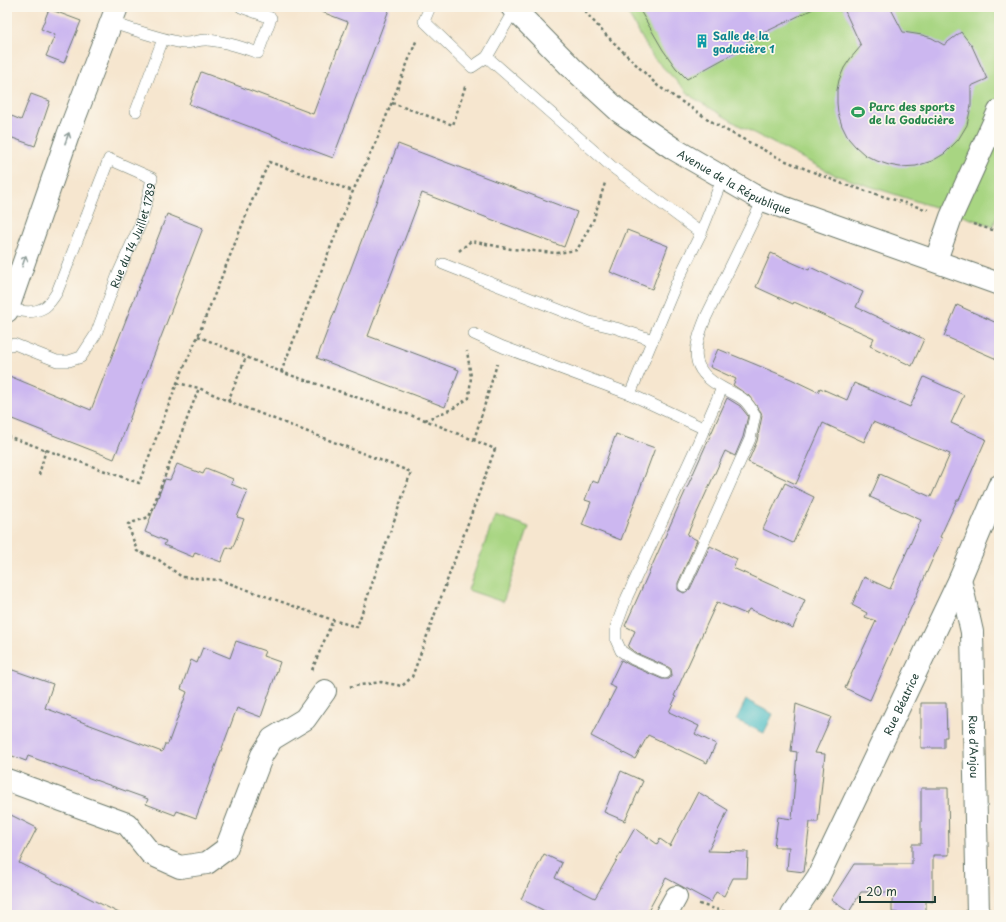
<svg xmlns="http://www.w3.org/2000/svg" width="1006" height="922" font-family="'Playpen Sans',sans-serif">
<style>
.green{fill:#a8d582;stroke:#64895b}
.water{fill:#51bfc6;stroke:#387e7d}
.building{fill:#ccb7f0}
.lines{fill:none;stroke-linecap:round;stroke-linejoin:round}
.service-casing{stroke:#6a786a;stroke-width:12}
.minor-casing{stroke:#6a786a;stroke-width:24}
.tertiary-casing{stroke:#6a786a;stroke-width:24}
.path{stroke:#6a786a;stroke-width:2.5;stroke-dasharray:3 3;stroke-linecap:butt}
.service{stroke:#fff;stroke-width:11}
.minor{stroke:#fff;stroke-width:22}
.tertiary{stroke:#fff;stroke-width:22}
.oneway{stroke:#8f9e9a}
.labels{text-anchor:middle;dominant-baseline:central;stroke-width:3.5;stroke-linejoin:round;paint-order:stroke}
.culture-label{font-size:11px;font-weight:bold;fill:#0d838f;stroke:#fbf7ec;text-anchor:start}
.leisure-label{font-size:11px;font-weight:bold;fill:#27864d;stroke:#fbf7ec;text-anchor:start}
.street-label{font-size:11px;fill:#1f3d34;stroke:#fbf7ec}
</style>
<rect width="100%" height="100%" fill="#fbf7ec"/>
<filter id="ink" filterUnits="userSpaceOnUse"><feTurbulence type="fractalNoise" baseFrequency=".025" numOctaves="2"/><feDisplacementMap in="SourceGraphic" scale="8" xChannelSelector="R" yChannelSelector="G"/><feConvolveMatrix kernelMatrix="1 2 1 2 8 2 1 2 1" color-interpolation-filters="sRGB"/></filter>
<filter id="wash" filterUnits="userSpaceOnUse"><feTurbulence type="fractalNoise" baseFrequency=".012" numOctaves="4" result="noise"/><feDisplacementMap in="SourceGraphic" scale="16" xChannelSelector="R" yChannelSelector="G"/><feGaussianBlur stdDeviation="0.9" result="paint"/><feColorMatrix in="noise" values="0 0 0 0 0 0 0 0 0 0 0 0 0 0 0 0 0 1.4 0 .05"/><feComposite in="paint" operator="in"/></filter>
<g filter="url(#wash)">
<rect width="100%" height="100%" fill="#f6e6cf"/>
<!-- green -->
<g class="green">
<path d="M624,7H999V212L993,226L835,175L742,127L692,97L653,57Z"/>
<path d="M495,515L529,527L503,602L468,590Z"/>
</g>
<!-- water -->
<path class="water" d="M746,700L773,714L764,733L736,720Z"/>
<g id="blocks">
<!-- building -->
<g class="building">
<path d="M314,7H390L333,158L189,104L201,72L313,114L348,22L314,9Z"/>
<path d="M638,7H817L747,41L749,45L687,79L676,68L663,50Z"/>
<path d="M843,7H890L903,32L922,35L932,38L944,45L961,32L972,46L987,79L971,86V106L967,125L958,140L944,154L932,161L916,166L900,167L889,165L877,161L865,155L855,146L848,138L842,126L838,113L837,103V90L839,80L844,68L850,59L861,46Z"/>
<path d="M49,9L81,21L64,63L46,56L55,35L41,29Z"/>
<path d="M31,94L50,101L35,146L7,136V114L21,120Z"/>
<path d="M398,144L577,212L564,247L422,193L368,336L459,370L445,407L317,358Z"/>
<path d="M167,214L203,228L114,459L7,417V375L91,410Z"/>
<path d="M627,230L668,246L652,289L610,272Z"/>
<path d="M771,253L809,270L810,267L863,292L856,307L924,339L912,366L870,346L874,338L794,302L793,304L756,287Z"/>
<path d="M957,305L999,324V360L944,336Z"/>
<path d="M718,349L791,379L818,392L820,388L847,400L854,383L910,407L924,377L964,395L951,423L986,439L959,500H957L940,537L942,538L870,700L845,688L876,621L865,617L867,613L852,605L864,577L890,589L921,520L870,497L880,474L931,497L950,454L873,422L864,442L823,423L796,484L748,462L757,441L762,416L761,412L749,396L733,385L736,379L710,367Z"/>
<path d="M727,398L740,406L748,416L743,437L735,456L725,451L687,535L697,540L678,583V590L684,593L690,589L710,546L737,559L733,568L805,600L793,628L749,609L746,614L717,602L674,696L676,697L669,712L699,726L695,734L716,744L707,763L648,735L635,759L591,736L616,688L609,685L621,660L630,665L662,679H669L672,675L671,669L668,667L636,653L628,647L635,631L625,626Z"/>
<path d="M616,434L655,448L621,540L582,525L591,502L585,500L592,481L598,483Z"/>
<path d="M177,464L203,474L206,468L233,479L231,484L248,491L237,517L244,519L232,549L227,547L221,562L195,552L193,557L164,545L166,541L145,532L165,479L170,480Z"/>
<path d="M785,483L814,497L793,543L763,529Z"/>
<path d="M236,641L265,651L263,656L280,662L261,717L237,708L196,818L177,811L175,815L146,804L148,799L28,756L26,761L7,754V668L53,684L45,708L162,752L165,744H168L187,692L181,689L191,660L197,663L203,647L230,658Z"/>
<path d="M921,703H946L947,737H944V748H921Z"/>
<path d="M796,704L831,717L815,753L825,754L818,822H810L804,872L787,870L789,847H774L778,817L792,819L797,752L791,751Z"/>
<path d="M621,771L643,781L625,821L604,812Z"/>
<path d="M921,788H948L949,855H933V902L926,901V915H898V913L892,912V892H861L849,912L831,900L854,864H912V844H921Z"/>
<path d="M698,792L728,810L708,851L748,852L747,878H733L724,896L716,892L711,902L666,878L646,915H553L521,899L544,854L562,863L555,878L595,898L635,828L657,844L660,839L670,846Z"/>
<path d="M7,813L37,828L19,863L123,915H7Z"/>
</g>
</g>
</g>
<g filter="url(#ink)">
<use href="#blocks" fill-opacity="0" stroke="#6a786a" stroke-width="1"/>
<g class="lines">
<!-- service casing -->
<g class="service-casing">
<g id="service">
<path d="M430,7L424,21L472,67L487,57L514,10"/>
<path d="M112,23C135,30 159,39 183,43C191,44 199,39 207,40C225,41 242,47 258,53L271,18L241,7"/>
<path d="M487,57L611,166L701,233"/>
<path d="M136,111L163,39"/>
<path d="M443,264L590,322L616,328L653,340"/>
<path d="M474,334L503,347L630,394L705,429"/>
<path id="s1" d="M7,346L14,344L57,361H69L81,357L96,334L118,274L140,225L148,197L152,178L109,159L57,292C54,297 49,304 45,307C34,314 20,312 8,307"/>
<path d="M630,394L676,284L701,233L723,177"/>
<path d="M684,586L750,439L755,415C745,397 740,397 723,388C688,370 693,349 706,317L763,200"/>
<path d="M665,673L633,659L621,651L616,640V627L627,597L698,443L722,388"/>
</g>
</g>
<!-- minor casing -->
<g class="minor-casing">
<g id="minor">
<path d="M936,260L951,217L999,111"/>
<path d="M7,311L68,135L117,7"/>
<path id="s2" d="M960,579L972,632L978,915"/>
<path d="M7,780L127,824L151,854L180,867L207,863L226,849L262,755L272,739L305,719L325,691"/>
<path d="M666,915L676,897"/>
<path id="s3" d="M792,915L818,877L960,579L999,486"/>
</g>
</g>
<!-- tertiary casing -->
<g class="tertiary-casing">
<g id="tertiary">
<path id="s4" d="M512,7L571,67L620,112L674,149L753,195L763,200L999,284"/>
</g>
</g>
<!-- path -->
<g class="path">
<path d="M581,7L604,33L658,86L720,127L781,159L843,184L928,210"/>
<path d="M392,103L453,125L466,84"/>
<path d="M973,224L999,232"/>
<path d="M459,251L471,241L511,249L557,253L577,250L593,221L605,183"/>
<path d="M198,336L281,372L425,420L495,449L412,677L402,686L381,682L347,687"/>
<path d="M281,372L353,191L378,137L417,39"/>
<path d="M177,383L199,388L228,401L411,472L357,627L333,620L220,580L182,577L159,560L137,551L128,524L149,517L199,388"/>
<path d="M228,401L246,357"/>
<path d="M425,420L452,409L469,398L471,377L467,351"/>
<path d="M7,436L139,483L177,383L198,336L251,203L269,162L353,191"/>
<path d="M474,440L497,364"/>
<path d="M39,475L46,449"/>
<path d="M312,670L333,620"/>
<path d="M699,904L735,915"/>
</g>
<!-- service -->
<use href="#service" class="service"/>
<!-- minor -->
<use href="#minor" class="minor"/>
<!-- tertiary -->
<use href="#tertiary" class="tertiary"/>
</g>
<!-- one-way arrows -->
<defs><path id="oneway-shaft" d="M-6 0H5M1.5-3L5.5 0L1.5 3" fill="none" stroke-width="1.6" stroke-linecap="round" stroke-linejoin="round"/></defs>
<g class="oneway">
<use href="#oneway-shaft" transform="translate(67 138) rotate(-70)"/>
<use href="#oneway-shaft" transform="translate(24 261) rotate(-71)"/>
</g>
</g>
<!-- icons -->
<defs>
<g id="building-bare" transform="scale(1.08)"><path d="M-4-6H4V6H1V3H-1V6H-4ZM-2.5-4.3h1.7v1.8h-1.7ZM.8-4.3h1.7v1.8H.8ZM-2.5-1h1.7V.8h-1.7ZM.8-1h1.7V.8H.8Z" fill="#0f9aa8" stroke="#fbf7ec" stroke-width="2.5" paint-order="stroke"/></g>
<g id="stadium-bare" transform="scale(1.08)"><path d="M0-5a6.5 5 0 1 0 0 10a6.5 5 0 1 0 0-10ZM-3.5-1.8h7v3.6h-7Z" fill="#2e9e5b" stroke="#fbf7ec" stroke-width="2.5" paint-order="stroke"/></g>
</defs>
<g fill-rule="evenodd">
<use href="#building-bare" x="702" y="41"/>
<use href="#stadium-bare" x="858" y="112"/>
</g>
<g class="labels">
<!-- culture labels -->
<g class="culture-label">
<text x="713" y="35">Salle de la<tspan x="713" dy="13">goducière 1</tspan></text>
</g>
<!-- leisure labels -->
<g class="leisure-label">
<text x="869" y="106">Parc des sports<tspan x="869" dy="13">de la Goducière</tspan></text>
</g>
<!-- street labels -->
<g class="street-label">
<text stroke="none"><textPath href="#s4" startOffset="285">Avenue de la République</textPath></text>
<text stroke="none"><textPath href="#s1" startOffset="211">Rue du 14 Juillet 1789</textPath></text>
<text stroke="none"><textPath href="#s3" startOffset="238">Rue Béatrice</textPath></text>
<text stroke="none"><textPath href="#s2" startOffset="169">Rue d'Anjou</textPath></text>
</g>
</g>
<!-- margin -->
<rect width="1006" height="922" fill="none" stroke="#fbf7ec" stroke-width="24"/>
<!-- scale -->
<path d="M860 896v6h75v-6" fill="none" stroke="#1f3d34" stroke-width="2"/>
<text x="866" y="896" font-size="12" fill="#1f3d34" stroke="#fbf7ec" stroke-width="3" paint-order="stroke">20 m</text>
</svg>
